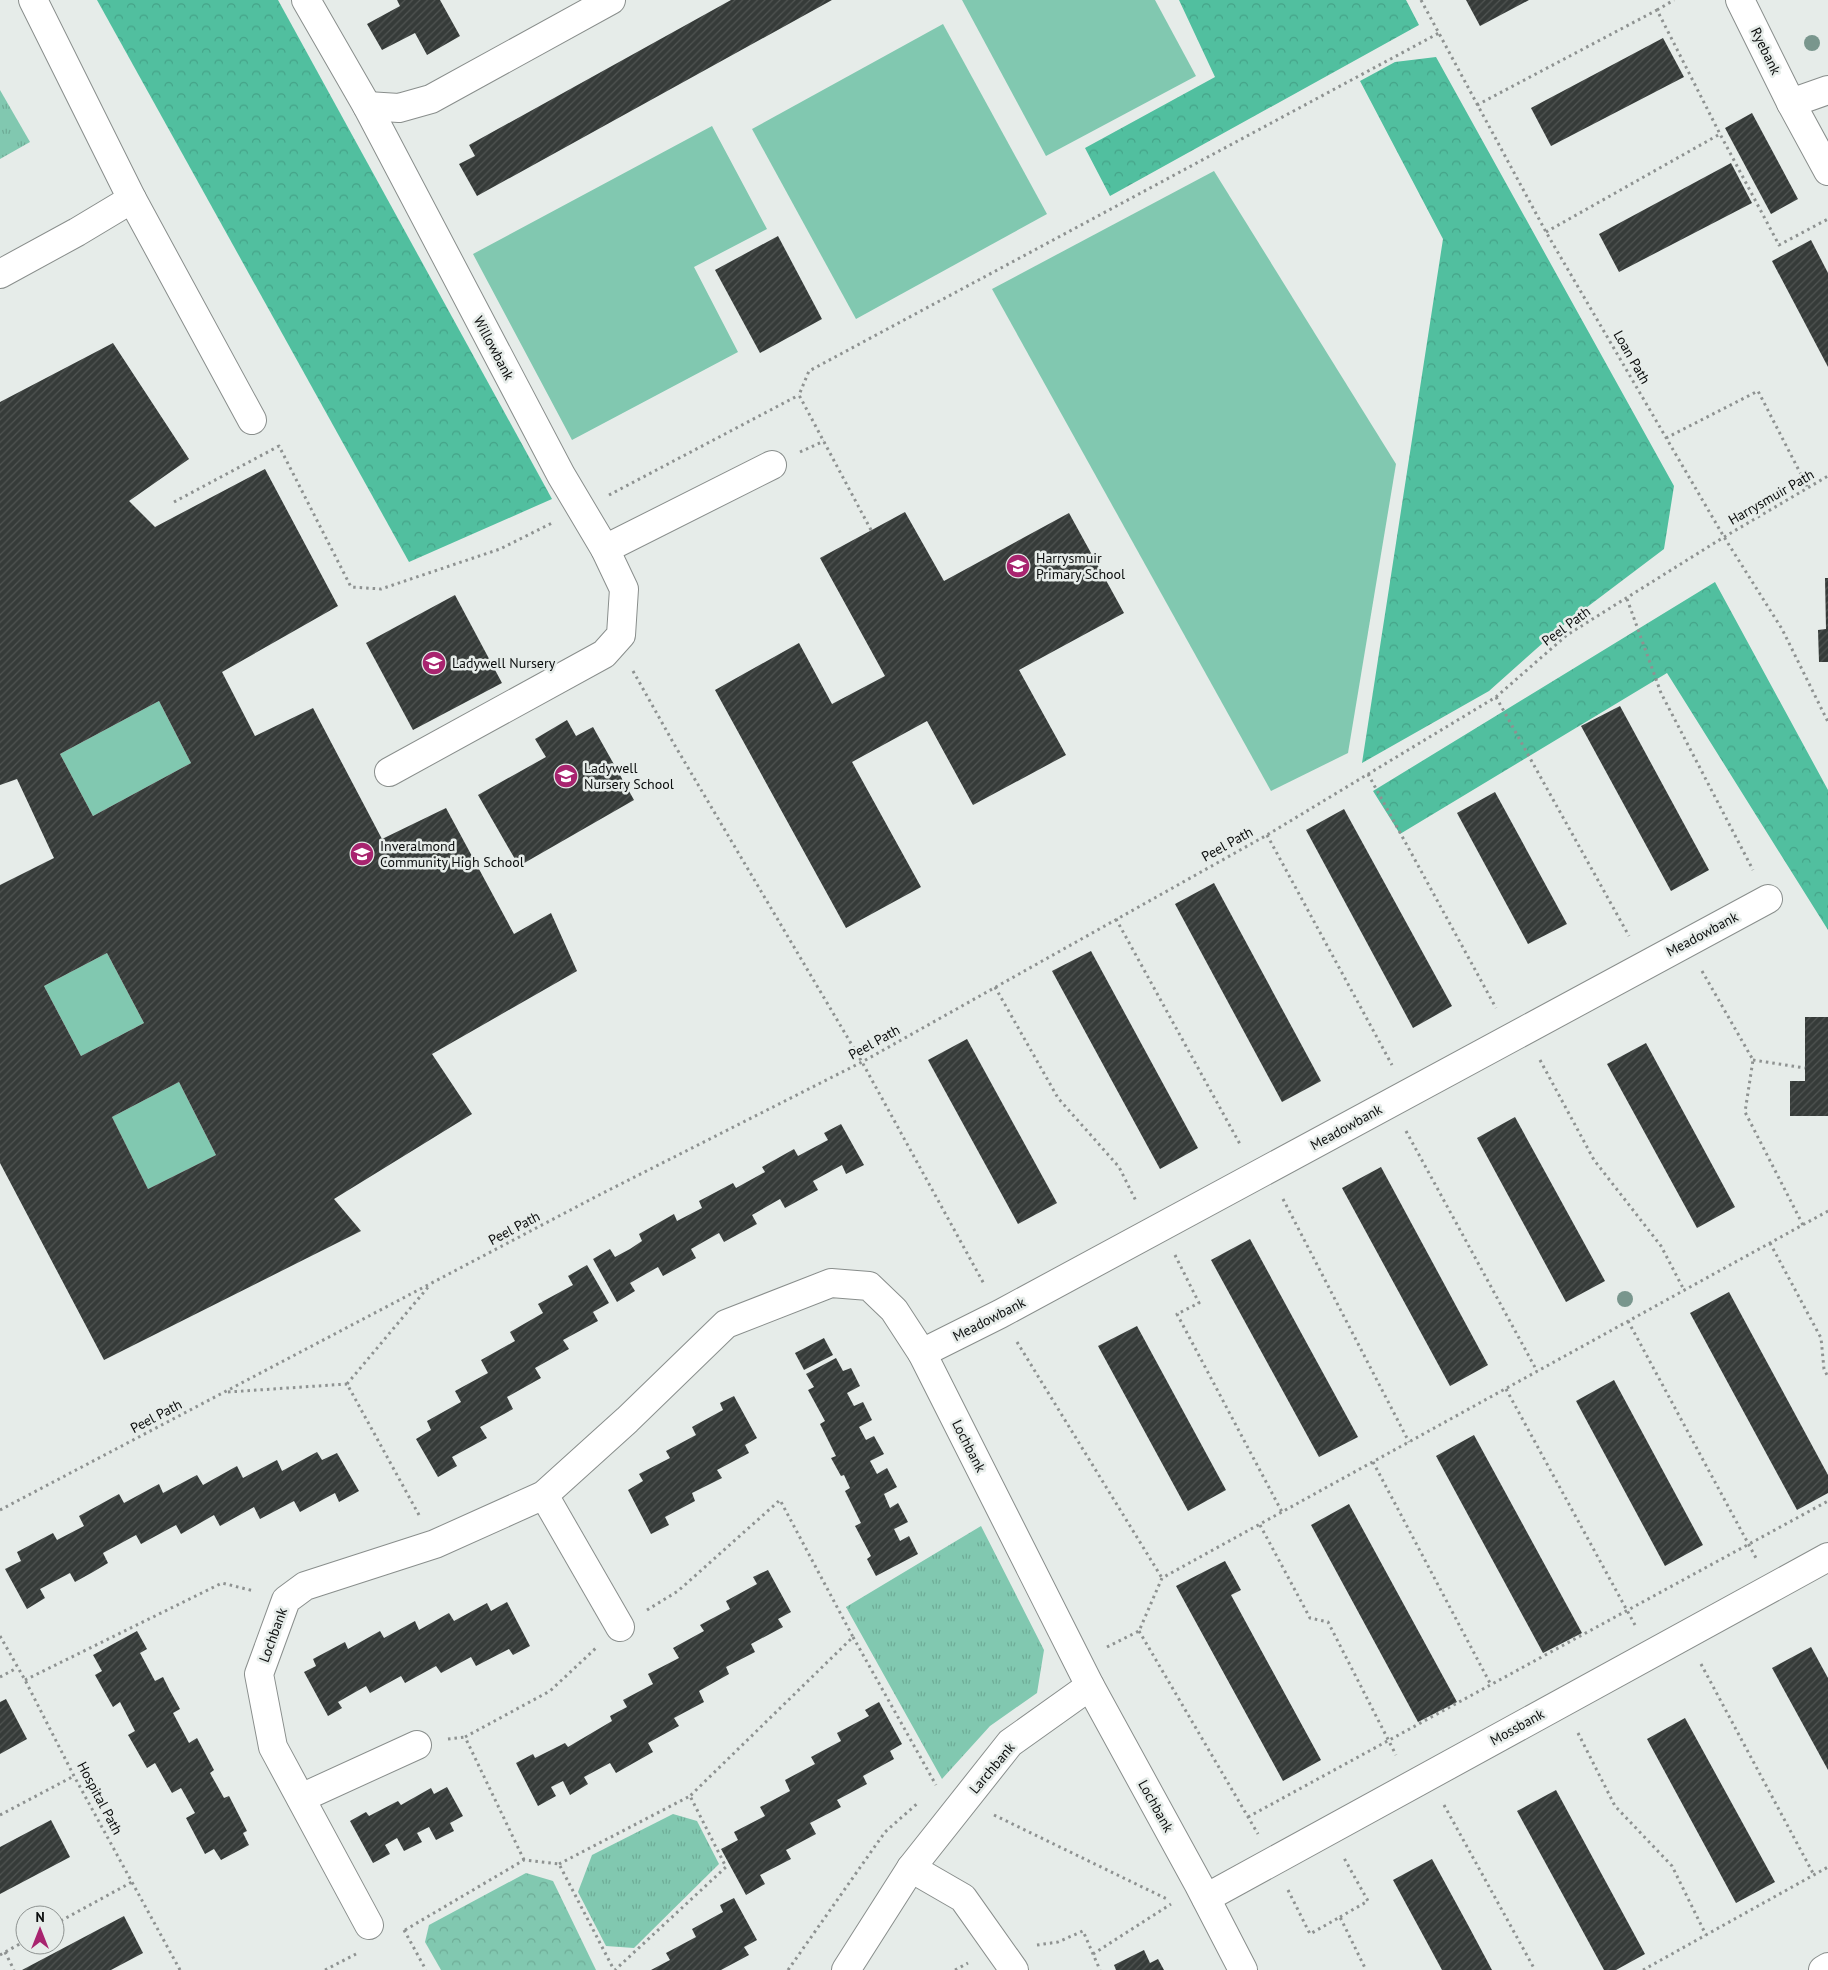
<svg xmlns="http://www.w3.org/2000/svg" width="1828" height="1970" font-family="'PT Sans',sans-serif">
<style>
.grass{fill:url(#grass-tufts)}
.forest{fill:url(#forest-crowns)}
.park{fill:url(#park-crowns)}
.garden{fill:#81c8b0}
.building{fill:url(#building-hatch);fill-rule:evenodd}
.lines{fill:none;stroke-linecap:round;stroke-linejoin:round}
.minor-casing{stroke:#898e8c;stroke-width:30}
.path{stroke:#8e9291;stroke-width:3;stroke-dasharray:2.5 4;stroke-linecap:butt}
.minor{stroke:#fff;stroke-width:28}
.tree{fill:#79968d}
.labels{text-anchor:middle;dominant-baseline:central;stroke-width:5;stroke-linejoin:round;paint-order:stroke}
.street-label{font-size:14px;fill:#0b0d0d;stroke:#e6ece9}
.poi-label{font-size:14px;fill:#0b0d0d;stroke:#e6ece9;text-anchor:start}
</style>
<defs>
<pattern id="grass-tufts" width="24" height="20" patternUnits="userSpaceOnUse" patternTransform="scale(1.25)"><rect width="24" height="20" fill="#81c8b0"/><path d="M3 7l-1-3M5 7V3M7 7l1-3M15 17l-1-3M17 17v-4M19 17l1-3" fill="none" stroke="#6eab96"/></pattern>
<pattern id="forest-crowns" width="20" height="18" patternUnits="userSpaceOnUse" patternTransform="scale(1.25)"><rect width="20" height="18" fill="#51bf9f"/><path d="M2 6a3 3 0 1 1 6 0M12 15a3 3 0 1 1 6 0" fill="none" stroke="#45a388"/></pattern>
<pattern id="park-crowns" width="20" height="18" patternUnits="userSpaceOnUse" patternTransform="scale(1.25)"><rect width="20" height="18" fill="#81c8b0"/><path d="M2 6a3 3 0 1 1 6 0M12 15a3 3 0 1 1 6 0" fill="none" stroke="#6eab96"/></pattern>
<pattern id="building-hatch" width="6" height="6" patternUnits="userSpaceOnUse" patternTransform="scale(1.25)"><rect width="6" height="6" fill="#363b39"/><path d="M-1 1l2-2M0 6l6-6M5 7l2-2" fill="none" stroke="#505452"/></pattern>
</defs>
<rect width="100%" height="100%" fill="#e6ece9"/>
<!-- grass -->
<g class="grass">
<path d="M0,90L30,142L0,159Z"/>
<path d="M981,1526L1044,1650L1037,1693L990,1726L942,1779L846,1607Z"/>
<path d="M673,1814L697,1821L719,1864L634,1948L606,1946L578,1892L592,1855Z"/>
</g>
<!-- forest -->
<g class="forest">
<path d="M97,0H278L552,499L409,562Z"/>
<path d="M1179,0H1406L1419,25L1110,196L1085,148L1215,77Z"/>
<path d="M1436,57L1674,486L1664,549L1562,626L1489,691L1362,763L1443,239L1360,81L1395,62Z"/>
<path d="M1715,582L1828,790V930L1667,673L1400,834L1373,791Z"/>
</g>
<!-- park -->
<path class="park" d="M526,1873L553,1881L596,1970H441L425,1942L429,1925Z"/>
<!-- garden -->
<g class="garden">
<path d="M962,0H1155L1196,76L1046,156Z"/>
<path d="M943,24L1047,214L856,319L752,129Z"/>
<path d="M712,126L767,229L694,267L738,352L572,440L473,254Z"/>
<path d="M1214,171L1396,464L1348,753L1271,791L992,289Z"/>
<path d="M159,701L191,763L93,816L60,754Z"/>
<path d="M107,953L144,1023L81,1056L44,986Z"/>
<path d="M179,1082L216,1155L148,1189L112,1117Z"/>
</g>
<!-- building -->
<g class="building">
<path d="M397,0H440L460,36L427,55L415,33L382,50L367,24L400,6Z"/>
<path d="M731,0H832L477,196L459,164L475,156L469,145Z"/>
<path d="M1466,0H1529L1480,26Z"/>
<path d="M1663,38L1684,77L1551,146L1531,108Z"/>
<path d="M1752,113L1798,199L1771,214L1725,128Z"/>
<path d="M1731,163L1752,203L1619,272L1599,234Z"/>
<path d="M778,236L822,319L760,353L715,270Z"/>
<path d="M1811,240L1828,273V367L1772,261Z"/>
<path d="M113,343L189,459L129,501L155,527L265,469L338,606L222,672L255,736L313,708L382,839L446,808L514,934L551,913L577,971L432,1054L472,1114L334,1199L361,1231L104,1360L0,1163V885L54,858L17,779L0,785V402ZM159,701L191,763L93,816L60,754ZM107,953L144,1023L81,1056L44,986ZM179,1082L216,1155L148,1189L112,1117Z"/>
<path d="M905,512L944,581L1069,513L1124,613L1019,670L1066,755L973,805L927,721L852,762L921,887L846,928L715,690L799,643L832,704L885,676L820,558Z"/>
<path d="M1825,578H1828V662H1819L1818,630L1826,629Z"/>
<path d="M455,595L502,683L413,730L366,643Z"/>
<path d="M1620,706L1709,870L1671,891L1581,726Z"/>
<path d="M567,720L576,736L593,727L634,800L519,866L478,795L546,757L535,739Z"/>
<path d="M1495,792L1567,924L1528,944L1457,813Z"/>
<path d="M1344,809L1452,1006L1413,1028L1306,830Z"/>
<path d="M1214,883L1321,1081L1282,1102L1175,904Z"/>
<path d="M1091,951L1198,1148L1160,1169L1052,971Z"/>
<path d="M1805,1017H1828V1116H1790V1081H1805Z"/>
<path d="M967,1039L1057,1203L1018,1224L928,1060Z"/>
<path d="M1646,1043L1735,1207L1697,1228L1607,1064Z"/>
<path d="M1515,1117L1605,1281L1566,1302L1477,1138Z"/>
<path d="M841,1124L864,1165L846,1174L842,1165L813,1181L818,1190L785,1208L780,1199L752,1215L757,1224L724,1242L719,1233L691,1249L696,1258L663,1276L658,1267L630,1283L635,1291L617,1302L593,1259L610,1249L615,1257L630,1249L642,1241L639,1234L674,1214L677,1221L702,1208L699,1201L733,1183L736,1188L765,1172L762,1167L794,1149L798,1156L828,1140L824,1133Z"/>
<path d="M1381,1167L1488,1365L1450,1386L1342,1188Z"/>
<path d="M1250,1239L1358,1437L1319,1457L1211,1260Z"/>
<path d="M587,1265L609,1303L593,1312L598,1321L563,1340L569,1349L535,1368L541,1378L507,1397L513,1409L480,1427L487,1438L452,1457L457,1466L438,1477L416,1439L431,1430L427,1421L461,1402L455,1391L488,1373L481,1360L515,1341L510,1332L543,1313L538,1304L573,1285L568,1276Z"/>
<path d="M1729,1292L1828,1475V1493L1797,1510L1690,1313Z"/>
<path d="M1137,1326L1226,1490L1188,1511L1098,1346Z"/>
<path d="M824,1338L833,1355L804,1370L795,1353Z"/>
<path d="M836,1358L843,1371L851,1368L860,1386L847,1393L854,1406L863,1402L872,1420L859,1427L866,1440L874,1436L884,1454L870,1461L877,1474L887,1468L897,1487L884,1494L890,1508L898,1503L908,1522L894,1529L900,1541L909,1536L918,1554L876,1576L867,1559L871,1556L855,1526L861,1523L845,1491L850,1488L844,1475L841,1476L831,1458L836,1456L820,1424L825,1421L808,1390L814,1387L806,1374Z"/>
<path d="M1614,1380L1703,1545L1665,1566L1576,1401Z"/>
<path d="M734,1396L757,1438L745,1445L749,1453L717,1470L722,1478L692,1493L695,1501L665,1517L669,1525L651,1534L628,1490L643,1481L639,1474L670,1458L666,1451L696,1435L692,1427L723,1410L720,1403Z"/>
<path d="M1474,1435L1582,1633L1543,1653L1436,1456Z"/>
<path d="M317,1452L322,1460L337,1453L359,1491L339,1502L335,1493L300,1512L294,1501L260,1519L254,1507L220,1526L214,1515L181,1534L176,1525L141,1544L136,1535L103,1553L108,1563L93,1572L75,1582L70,1573L40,1589L45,1598L27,1609L5,1569L21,1561L17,1552L53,1533L57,1540L84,1526L79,1516L119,1494L124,1503L159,1484L163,1493L197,1475L203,1485L237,1466L243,1478L277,1460L282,1471Z"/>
<path d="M1349,1504L1457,1702L1418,1722L1311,1525Z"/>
<path d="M1225,1561L1241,1590L1231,1595L1321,1760L1283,1781L1176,1586Z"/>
<path d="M768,1570L791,1612L778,1619L783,1627L751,1644L755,1652L726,1667L729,1674L699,1691L704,1702L674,1718L679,1726L648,1743L653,1752L616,1773L610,1763L584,1777L588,1784L570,1795L563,1781L551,1787L556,1796L538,1806L516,1763L533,1754L535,1758L565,1743L568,1747L612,1721L610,1716L627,1707L623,1700L653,1684L648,1674L679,1658L673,1648L704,1631L700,1625L730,1609L726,1601L757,1584L753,1577Z"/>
<path d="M507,1602L530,1646L513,1655L509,1649L476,1666L471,1657L441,1673L436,1666L405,1683L401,1676L370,1693L366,1686L338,1702L342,1708L328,1716L304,1672L316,1666L313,1659L345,1642L348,1649L380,1631L384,1638L415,1621L419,1630L449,1613L454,1621L487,1603L491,1611Z"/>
<path d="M137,1631L147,1649L140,1653L155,1681L163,1677L170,1691L180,1709L173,1713L189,1743L197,1738L214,1770L210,1773L224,1798L229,1796L247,1831L243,1833L249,1845L221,1860L214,1849L205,1854L186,1818L195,1813L181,1788L172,1793L155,1763L147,1768L128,1735L135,1731L120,1702L113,1707L95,1675L102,1671L93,1655Z"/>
<path d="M1811,1647L1828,1678V1770L1772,1668Z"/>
<path d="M6,1699L27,1739L0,1754V1702Z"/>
<path d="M879,1702L902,1744L890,1751L894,1759L863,1776L867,1784L837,1800L841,1807L810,1823L816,1834L786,1850L791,1859L760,1875L765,1884L746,1895L721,1849L738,1840L734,1832L765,1816L760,1807L790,1791L785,1780L815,1764L811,1757L841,1741L837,1733L869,1716L865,1710Z"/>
<path d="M1685,1718L1775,1882L1736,1903L1647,1739Z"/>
<path d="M447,1787L463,1816L450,1823L454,1831L436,1840L429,1827L417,1833L422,1842L404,1851L397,1838L385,1845L390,1854L373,1863L350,1821L366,1812L369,1816L398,1801L401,1805L431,1788L434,1794Z"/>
<path d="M1556,1790L1645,1954L1616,1970H1604L1517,1811Z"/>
<path d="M51,1820L70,1857L0,1894V1847Z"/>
<path d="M1432,1859L1468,1925L1492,1970H1442L1393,1880Z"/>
<path d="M734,1898L757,1940L744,1947L749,1955L721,1970H651L670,1960L666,1953L696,1937L692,1929L723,1912L720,1905Z"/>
<path d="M124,1916L143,1953L111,1970H22Z"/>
<path d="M1144,1950L1150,1963L1158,1959L1164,1970H1116L1114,1965Z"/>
</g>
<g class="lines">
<!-- minor casing -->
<g class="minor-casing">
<g id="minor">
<path d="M306,0L367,106L561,475L605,549L624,589L621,635L604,654L389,772"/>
<path d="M1740,0L1791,103L1828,171"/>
<path d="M1791,103L1828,90"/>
<path d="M367,106L399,108L431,99L611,0"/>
<path d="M132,199L252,420"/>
<path d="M0,274L77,232L132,199L33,0"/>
<path d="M605,549L772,465"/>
<path d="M922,1353L1000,1314L1768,899"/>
<path d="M544,1495L620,1627"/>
<path d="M301,1798L417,1745"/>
<path d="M911,1868L963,1898L1014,1970"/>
<path d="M1206,1898L1828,1557"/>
<path d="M369,1925L273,1747L259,1674L286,1600L305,1586L435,1544L544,1495L627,1420L726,1324L831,1283L869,1286L894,1310L922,1353L1090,1686L1199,1885L1243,1970"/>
<path d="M846,1970L911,1868L1010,1743L1090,1686"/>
<path d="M1823,1970L1828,1967"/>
</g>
</g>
<!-- path -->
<g class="path">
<path d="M1421,0L1546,232L1724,537L1782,629L1828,722"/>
<path d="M1657,10L1674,0"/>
<path d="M1477,105L1657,10L1720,134"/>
<path d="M1546,232L1720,134L1779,245L1828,219"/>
<path d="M1666,438L1758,391L1808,488"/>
<path d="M800,452L824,441"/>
<path d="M609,495L799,395"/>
<path d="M174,502L279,446L351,587L381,589L500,549L552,523"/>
<path d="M871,530L799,395L809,371L1439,33"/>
<path d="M1627,599L1661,693L1753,870"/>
<path d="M633,671L674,744L862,1062L984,1284"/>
<path d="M1496,697L1629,936"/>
<path d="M1368,774L1496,1008"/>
<path d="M1267,835L1392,1065"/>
<path d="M1116,919L1241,1146"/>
<path d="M1702,971L1753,1060L1745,1112L1803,1225"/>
<path d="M995,987L1058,1098L1119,1167L1137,1203"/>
<path d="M1540,1060L1594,1160L1661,1246L1684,1290"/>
<path d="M1753,1060L1805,1068"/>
<path d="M1406,1131L1537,1371"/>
<path d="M1283,1199L1409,1442"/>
<path d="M1770,1243L1821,1338L1824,1369L1828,1377"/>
<path d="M1175,1255L1199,1303L1177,1314L1282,1512"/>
<path d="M1628,1321L1756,1558"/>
<path d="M1017,1342L1162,1578"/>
<path d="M1506,1389L1635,1625"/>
<path d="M228,1392L347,1384"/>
<path d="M1373,1462L1491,1685"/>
<path d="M0,1510L599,1195L862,1062L1267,835L1496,697L1567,635L1724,537L1828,476"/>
<path d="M419,1515L347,1384L429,1286"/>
<path d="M1260,1525L1310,1618L1328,1622L1396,1755"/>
<path d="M647,1610L678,1591L780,1500L853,1637L690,1796"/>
<path d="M1139,1631L1258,1834"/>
<path d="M0,1636L25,1680L74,1776L180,1970"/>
<path d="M853,1637L936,1785"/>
<path d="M1107,1647L1139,1631L1162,1578L1828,1211"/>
<path d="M1701,1664L1814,1875"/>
<path d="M0,1677L17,1668"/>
<path d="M25,1680L222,1583L254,1591"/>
<path d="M1578,1733L1615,1806L1672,1866L1706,1935"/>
<path d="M448,1739L465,1737"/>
<path d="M1444,1805L1535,1970"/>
<path d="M0,1815L74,1776"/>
<path d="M994,1815L1169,1900"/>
<path d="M1248,1817L1828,1501"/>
<path d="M524,1860L465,1737L550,1691L596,1648"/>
<path d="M559,1864L690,1796L726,1867L615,1970"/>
<path d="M1288,1890L1310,1934L1340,1917L1366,1970"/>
<path d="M1340,1917L1368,1901L1344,1858"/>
<path d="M55,1924L132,1882"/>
<path d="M404,1930L426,1970"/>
<path d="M405,1930L524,1860L559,1864L614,1970"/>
<path d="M1037,1945L1058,1942L1083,1931L1100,1970"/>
<path d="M5,1952L14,1970"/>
<path d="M1093,1954L1171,1904"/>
<path d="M0,1955L25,1941"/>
<path d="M325,1970L356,1954"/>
<path d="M788,1970L885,1832L919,1802"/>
<path d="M955,1970L968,1963"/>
<path d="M1643,1970L1828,1867"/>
</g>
<!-- minor -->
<use href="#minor" class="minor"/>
</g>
<!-- trees -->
<g class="tree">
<circle cx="1812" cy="43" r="8"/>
<circle cx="1625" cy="1299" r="8"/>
</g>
<!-- icons -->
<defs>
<g id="school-disc" transform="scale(1.25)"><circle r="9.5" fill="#a8246f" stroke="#e6ece9"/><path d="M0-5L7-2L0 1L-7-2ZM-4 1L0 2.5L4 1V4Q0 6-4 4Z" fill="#fff"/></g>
</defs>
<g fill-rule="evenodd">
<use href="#school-disc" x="1018" y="566"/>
<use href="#school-disc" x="434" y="663"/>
<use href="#school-disc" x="566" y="776"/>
<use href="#school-disc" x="362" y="854"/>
</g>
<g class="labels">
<!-- street labels -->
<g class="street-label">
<text transform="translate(1766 51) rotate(64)">Ryebank</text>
<text transform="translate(494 348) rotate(62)">Willowbank</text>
<text transform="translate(1632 357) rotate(60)">Loan Path</text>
<text transform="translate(1771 497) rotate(-30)">Harrysmuir Path</text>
<text transform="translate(1566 626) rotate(-36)">Peel Path</text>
<text transform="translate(1227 844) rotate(-29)">Peel Path</text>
<text transform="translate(1702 934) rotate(-28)">Meadowbank</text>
<text transform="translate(874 1042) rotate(-29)">Peel Path</text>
<text transform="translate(1346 1127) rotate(-29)">Meadowbank</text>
<text transform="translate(514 1228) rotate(-28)">Peel Path</text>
<text transform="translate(989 1319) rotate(-27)">Meadowbank</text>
<text transform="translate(156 1416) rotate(-28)">Peel Path</text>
<text transform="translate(969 1446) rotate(63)">Lochbank</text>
<text transform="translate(273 1635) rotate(-70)">Lochbank</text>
<text transform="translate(1517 1727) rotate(-29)">Mossbank</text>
<text transform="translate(992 1768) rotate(-50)">Larchbank</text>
<text transform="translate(100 1798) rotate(62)">Hospital Path</text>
<text transform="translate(1156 1806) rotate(61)">Lochbank</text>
</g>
<!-- poi labels -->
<g class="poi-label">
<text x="1036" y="558">Harrysmuir<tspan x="1036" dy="16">Primary School</tspan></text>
<text x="452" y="663">Ladywell Nursery</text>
<text x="584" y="768">Ladywell<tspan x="584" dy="16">Nursery School</tspan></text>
<text x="380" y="846">Inveralmond<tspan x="380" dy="16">Community High School</tspan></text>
</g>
</g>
<!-- north arrow -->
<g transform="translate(40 1930)"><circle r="24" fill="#e6ece9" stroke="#8e9391"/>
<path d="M0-4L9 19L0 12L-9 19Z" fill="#a8246f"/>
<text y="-8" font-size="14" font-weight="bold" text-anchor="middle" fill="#0b0d0d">N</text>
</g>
</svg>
